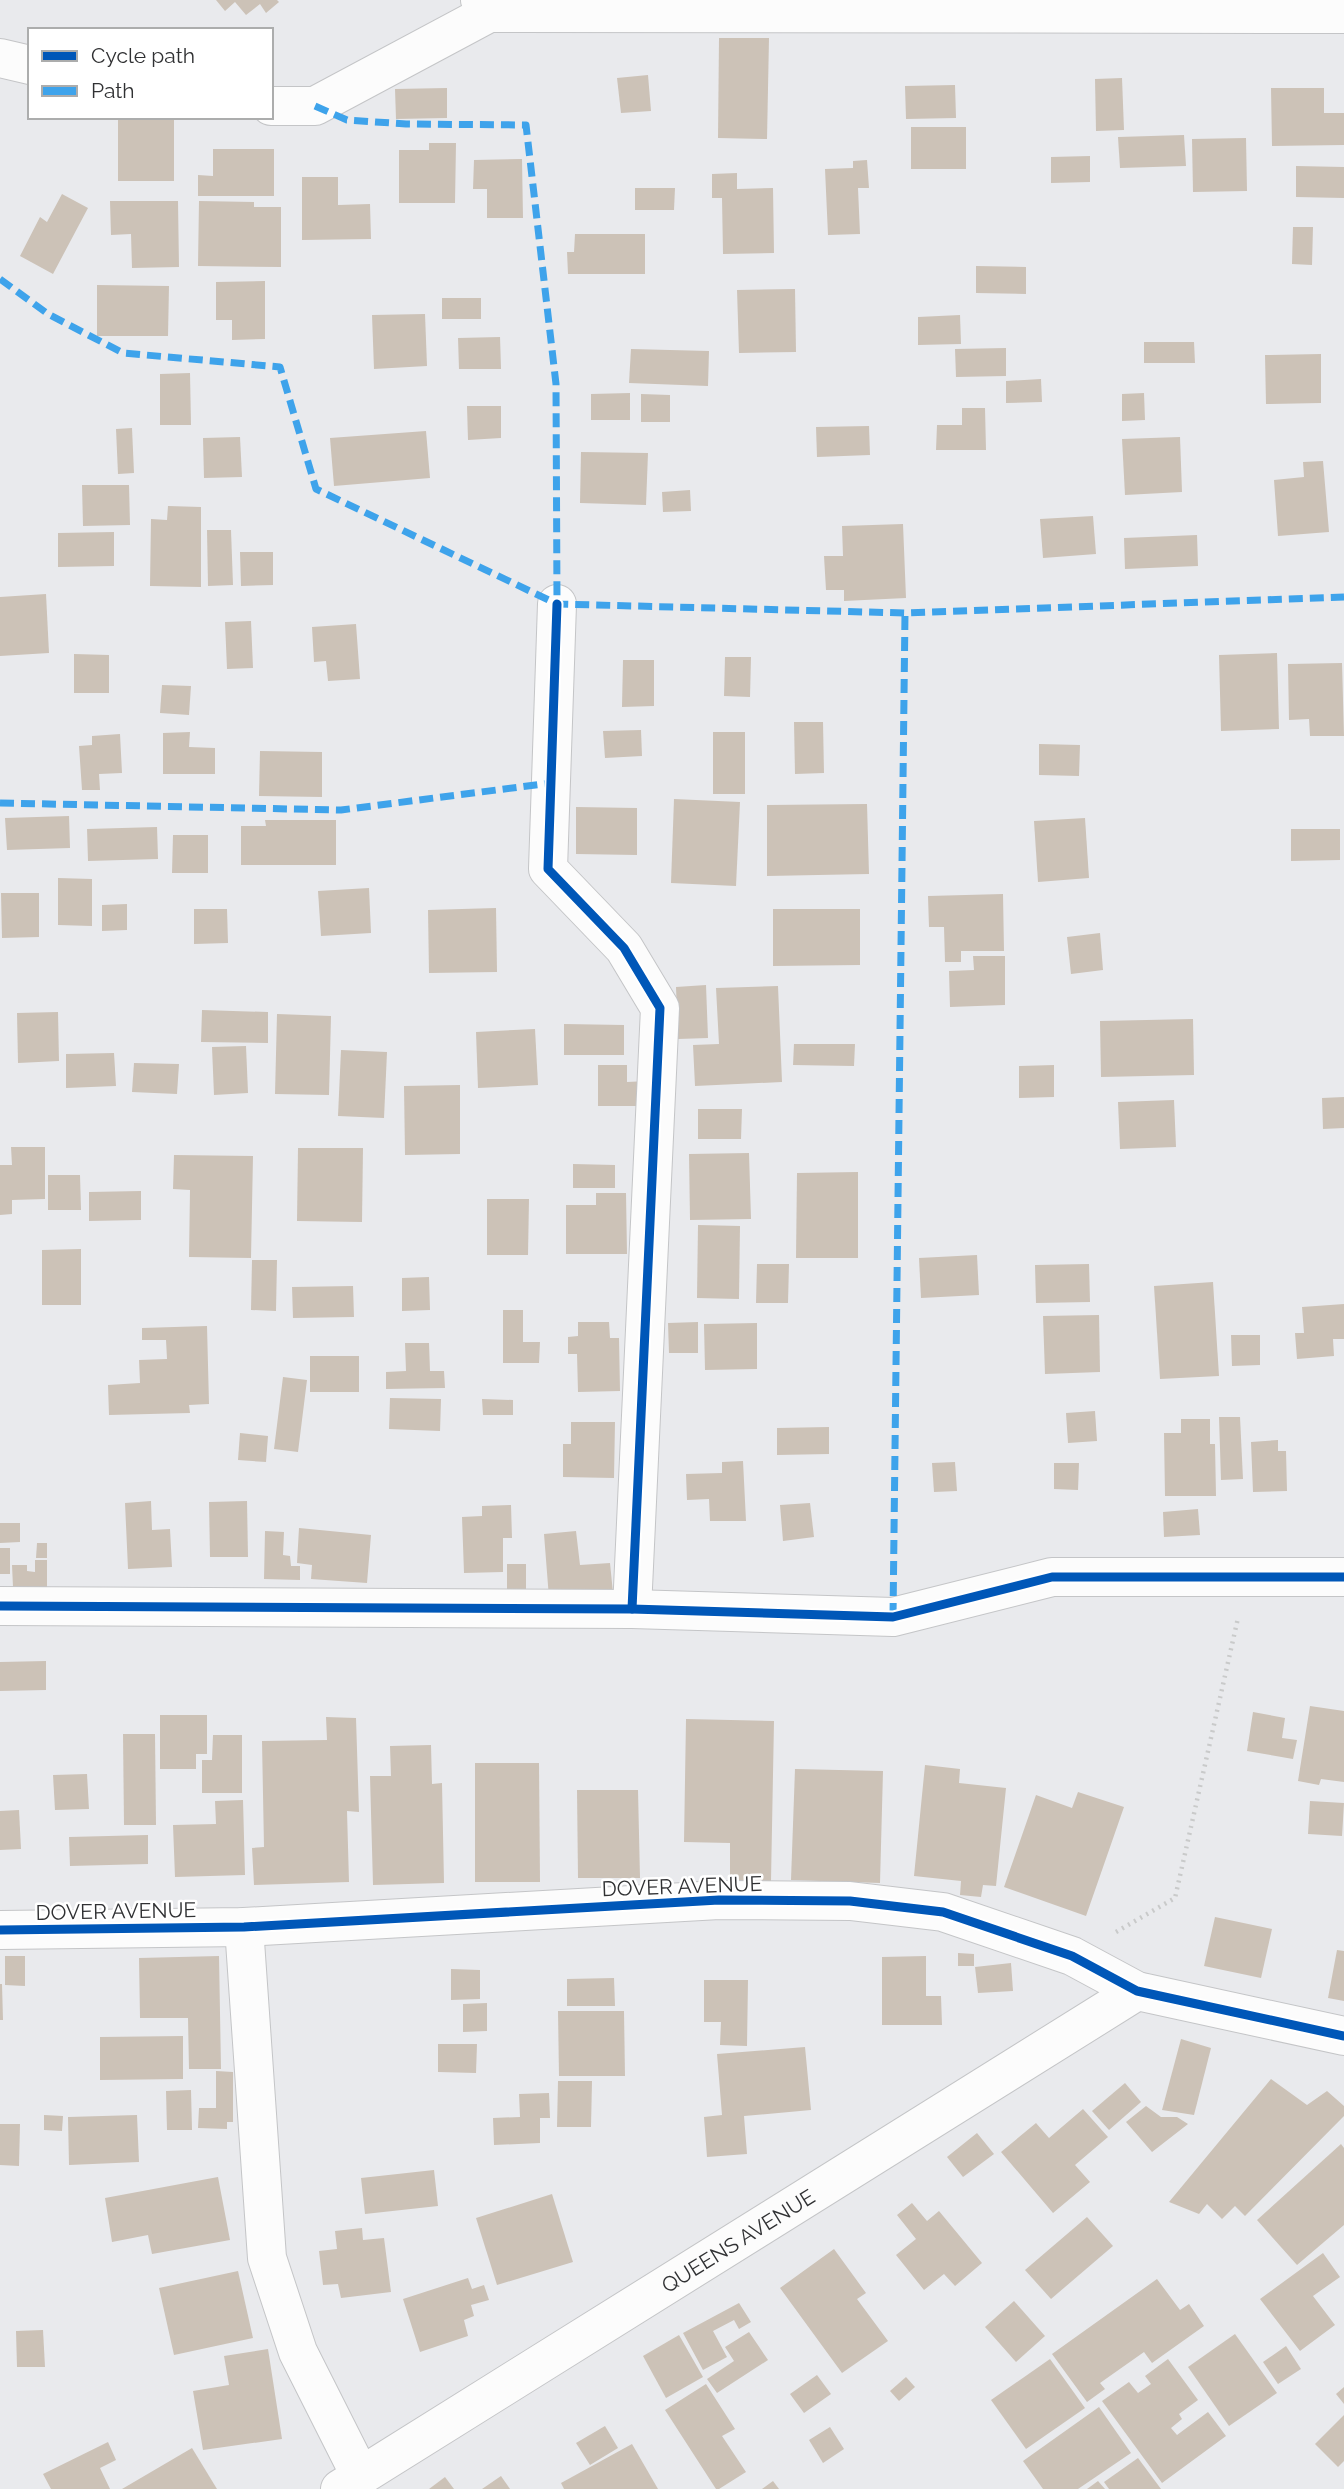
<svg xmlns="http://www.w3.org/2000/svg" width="1344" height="2489" font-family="Raleway,sans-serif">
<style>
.building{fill:#ccc2b7}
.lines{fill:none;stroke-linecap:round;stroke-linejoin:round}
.street-casing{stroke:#c4c5c7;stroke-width:40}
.path{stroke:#c9caca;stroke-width:4.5;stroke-dasharray:2 5;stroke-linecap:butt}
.street{stroke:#fcfcfc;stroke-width:38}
.quiet{stroke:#3ea3eb;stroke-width:7;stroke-dasharray:14 7;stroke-linecap:butt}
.cycleway-casing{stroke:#fff;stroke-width:13}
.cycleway{stroke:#0057b8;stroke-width:9}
.labels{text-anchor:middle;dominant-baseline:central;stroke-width:5;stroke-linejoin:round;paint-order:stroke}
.street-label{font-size:21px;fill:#303133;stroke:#fff}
</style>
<rect width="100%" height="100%" fill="#e9eaed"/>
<!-- building -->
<g class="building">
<path d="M216,0H277L279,2L266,13L260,4L246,15L235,2L225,11Z"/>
<path d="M719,38H769L767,139L718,138Z"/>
<path d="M648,75L651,111L621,113L617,78Z"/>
<path d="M1122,78L1124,130L1096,131L1095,79Z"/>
<path d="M955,85L956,118L906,119L905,86Z"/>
<path d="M447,88V118L396,119L395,89Z"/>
<path d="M1271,88H1324V113H1344V145L1272,146Z"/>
<rect x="118" y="117" width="56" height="64"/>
<rect x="911" y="127" width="55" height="42"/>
<path d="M1184,135L1186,166L1120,168L1118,137Z"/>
<path d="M1246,138L1247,191L1193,192L1192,139Z"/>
<path d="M429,143H456L455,203H399V150H429Z"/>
<path d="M213,149H274V196H198V175L213,176Z"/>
<path d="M1090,156V182L1051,183V157Z"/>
<path d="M522,159L523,218H487V189H473L474,160Z"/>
<path d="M867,160L869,188H858L860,234L828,235L825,169L853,168V161Z"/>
<path d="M1296,166L1344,167V198L1296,197Z"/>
<path d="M737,173V189L773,188L774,253L723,254L722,198H712V174Z"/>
<path d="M302,177H338V205L370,204L371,239L302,240Z"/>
<path d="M635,188H675L674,210H635Z"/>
<path d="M62,194L88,208L53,274L20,256L40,217L47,222Z"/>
<path d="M110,201H178L179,267L132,268L131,234L111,235Z"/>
<path d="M199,201L254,202V207H281V267L198,266Z"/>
<path d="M1293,227H1313L1312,265L1292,264Z"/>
<path d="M575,234H645V274H568L567,252H574Z"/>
<path d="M976,266L1026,267V294L976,293Z"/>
<path d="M265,281V339L232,340V320H216V282Z"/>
<path d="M97,285L169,286L168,336H97Z"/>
<path d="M795,289L796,352L739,353L737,290Z"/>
<rect x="442" y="298" width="39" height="21"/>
<path d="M425,314L427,366L374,369L372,315Z"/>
<path d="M960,315L961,344L918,345V317Z"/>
<path d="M500,337L501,369H459L458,338Z"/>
<path d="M1144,342H1194L1195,363H1144Z"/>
<path d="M1006,348V376L956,377L955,349Z"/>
<path d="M631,349L709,351L708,386L629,383Z"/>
<path d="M1321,354V403L1266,404L1265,355Z"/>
<path d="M190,373L191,425H160V374Z"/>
<path d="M1041,379L1042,402L1006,403V381Z"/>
<path d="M630,393V420H591V394Z"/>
<path d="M1144,393L1145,420L1122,421V394Z"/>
<path d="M641,394L670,395V422H641Z"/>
<path d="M467,406H501V438L468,440Z"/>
<path d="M962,408H985L986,450H936L937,425H962Z"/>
<path d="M869,426L870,455L817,457L816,427Z"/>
<path d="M132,428L134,473L118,474L116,429Z"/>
<path d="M426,431L430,478L334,486L330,438Z"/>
<path d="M240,437L242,477L204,478L203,438Z"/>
<path d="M1180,437L1182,492L1125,495L1122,439Z"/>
<path d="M581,452L648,453L646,505L580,503Z"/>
<path d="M1323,461L1329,532L1278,536L1274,480L1304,477L1303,462Z"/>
<path d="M82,485H129L130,525L83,526Z"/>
<path d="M690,490L691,511L663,512L662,492Z"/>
<path d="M168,506L201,507V587L150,586L151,519L167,520Z"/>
<path d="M1093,516L1096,554L1043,558L1040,519Z"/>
<path d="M903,524L906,598L844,601V590H826L824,556H843L842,526Z"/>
<path d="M207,530H231L233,585L208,586Z"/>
<path d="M114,532V566L58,567V533Z"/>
<path d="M1197,535L1198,566L1125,569L1124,538Z"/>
<path d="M240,552H273V585L241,586Z"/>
<path d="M46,594L49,653L0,656V597Z"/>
<path d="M251,621L253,668L227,669L225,622Z"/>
<path d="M356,624L360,679L328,681L326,661L314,662L312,627Z"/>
<path d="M1277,653L1279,729L1221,731L1219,655Z"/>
<path d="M74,654L109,655V693H74Z"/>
<path d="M725,657H751L750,697L724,696Z"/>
<path d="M623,660H654V706L622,707Z"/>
<path d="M1342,663L1344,736H1310L1309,719L1289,720L1288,664Z"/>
<path d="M162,685L191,686L189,715L160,713Z"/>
<path d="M794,722H823L824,773L795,774Z"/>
<path d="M641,730L642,756L605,758L603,731Z"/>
<path d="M190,732L189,747L215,748V774H163V733Z"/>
<rect x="713" y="732" width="32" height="62"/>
<path d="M120,734L122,773L99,774L100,790H82L79,746L92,745V736Z"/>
<path d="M1039,744L1080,745L1079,776L1039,775Z"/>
<path d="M260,751L322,752V797L259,796Z"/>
<path d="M674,799L740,802L736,886L671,883Z"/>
<path d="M867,804L869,874L767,876V805Z"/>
<path d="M576,807L637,808V855L576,854Z"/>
<path d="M69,816L70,848L7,850L5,818Z"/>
<path d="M1085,818L1089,878L1038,882L1034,821Z"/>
<path d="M265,820H336V865H241V826H266Z"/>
<path d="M157,827L158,859L88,861L87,829Z"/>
<path d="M1291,829H1340V860L1291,861Z"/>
<path d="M173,835H208V873H172Z"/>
<path d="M58,878L92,879V926L58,925Z"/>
<path d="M369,888L371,933L321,936L318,891Z"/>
<path d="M1,893H39V937L2,938Z"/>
<path d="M1003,894L1004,951H961V962H945L944,927H929L928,896Z"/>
<path d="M127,904V930L102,931V905Z"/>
<path d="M496,908L497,972L429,973L428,910Z"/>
<path d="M194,909H227L228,943L194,944Z"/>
<path d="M773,909H860V965L773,966Z"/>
<path d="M1100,933L1103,970L1071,974L1067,937Z"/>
<path d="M973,956H1005V1005L950,1007L949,971L974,970Z"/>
<path d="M706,985L708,1038L678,1039L676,987Z"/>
<path d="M778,986L782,1082L695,1086L693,1045L719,1044L716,988Z"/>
<path d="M202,1010L268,1012V1043L201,1042Z"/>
<path d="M58,1012L59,1061L18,1063L17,1013Z"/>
<path d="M277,1014L331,1016L329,1095L275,1094Z"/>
<path d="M1193,1019L1194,1075L1101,1077L1100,1021Z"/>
<path d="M564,1024L624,1025V1055H564Z"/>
<path d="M535,1029L538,1085L478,1088L476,1032Z"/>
<path d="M794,1044H855L854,1066L793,1065Z"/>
<path d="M246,1046L248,1093L214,1095L212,1047Z"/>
<path d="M341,1050L387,1052L384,1118L338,1116Z"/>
<path d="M114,1053L116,1086L66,1088V1054Z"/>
<path d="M134,1063L179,1064L177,1094L132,1092Z"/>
<path d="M598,1065H627V1082L648,1081L647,1106H598Z"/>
<path d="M1054,1065V1097L1019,1098V1066Z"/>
<path d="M460,1085V1154L405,1155L404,1086Z"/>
<path d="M1344,1097V1128L1323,1129L1322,1098Z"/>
<path d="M1174,1100L1176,1147L1120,1149L1118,1102Z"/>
<path d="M698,1109H742L741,1139H698Z"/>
<path d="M11,1147H45V1199L12,1200V1214L0,1215V1165H12Z"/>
<path d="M298,1148H363L362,1222L297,1221Z"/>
<path d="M749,1153L751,1219L690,1220L689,1154Z"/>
<path d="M174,1155L253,1156L251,1258L189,1257L190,1190L173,1189Z"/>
<path d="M573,1164L615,1165V1188H573Z"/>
<path d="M858,1172V1258H796L797,1173Z"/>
<path d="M48,1175H80L81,1210H48Z"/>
<path d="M141,1191V1220L89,1221V1192Z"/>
<path d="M596,1193H626L627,1254H566V1205H596Z"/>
<path d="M487,1199H529L528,1255H487Z"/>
<path d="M698,1225L740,1226L739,1299L697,1298Z"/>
<path d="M81,1249V1305H42V1250Z"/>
<path d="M977,1255L979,1295L921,1298L919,1258Z"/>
<path d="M252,1260H277L276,1311L251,1310Z"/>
<path d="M757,1264H789L788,1303H756Z"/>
<path d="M1089,1264L1090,1302L1036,1303L1035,1265Z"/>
<path d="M429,1277L430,1310L402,1311V1278Z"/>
<path d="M1213,1282L1219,1376L1160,1379L1154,1286Z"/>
<path d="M353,1286L354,1317L293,1318L292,1287Z"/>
<path d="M1344,1304V1339H1333L1334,1356L1297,1359L1295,1333H1304L1302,1307Z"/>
<path d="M503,1310H523V1342H540L539,1363H503Z"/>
<path d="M1099,1315L1100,1372L1045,1374L1043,1316Z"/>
<path d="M578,1322H609L610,1338H619L620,1391L578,1392L577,1354H568V1337L578,1336Z"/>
<path d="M698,1322V1353H669L668,1323Z"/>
<path d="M757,1323V1369L705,1370L704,1324Z"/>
<path d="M207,1326L209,1404L189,1405L190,1413L109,1415L108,1385L140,1383L139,1360L167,1359L166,1340H142V1328Z"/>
<path d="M1231,1335H1260V1365L1232,1366Z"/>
<path d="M405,1343H429L430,1371H444L445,1388L386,1389V1372L406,1371Z"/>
<rect x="310" y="1356" width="49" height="36"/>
<path d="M283,1377L307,1380L298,1452L274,1449Z"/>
<path d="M390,1398L441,1399L440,1431L389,1429Z"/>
<path d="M482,1399L513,1400V1415H483Z"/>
<path d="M1095,1411L1097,1441L1068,1443L1066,1413Z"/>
<path d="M1219,1417H1240L1243,1479L1221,1480Z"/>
<path d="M1181,1419H1210V1444H1215L1216,1496H1165L1164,1433H1181Z"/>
<path d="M571,1422H615L614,1478L563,1477V1444H571Z"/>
<path d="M829,1427V1454L777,1455V1428Z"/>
<path d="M240,1433L268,1436L266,1462L238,1460Z"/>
<path d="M1278,1440V1451H1286L1287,1491L1253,1492L1251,1442Z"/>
<path d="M743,1461L746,1521H710L709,1499L687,1500L686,1474L722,1473V1462Z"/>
<path d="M955,1462L957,1491L934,1492L932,1463Z"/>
<path d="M1054,1463H1079L1078,1490L1054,1489Z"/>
<path d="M151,1501L152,1530L170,1529L172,1567L128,1569L125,1503Z"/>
<path d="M247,1501L248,1557H210L209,1502Z"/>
<path d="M810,1503L814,1537L783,1541L780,1505Z"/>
<path d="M511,1505L512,1538H503V1572L464,1573L462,1517L482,1516V1506Z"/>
<path d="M1198,1509L1200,1535L1164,1537L1163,1512Z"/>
<path d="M0,1523H20V1542L0,1543Z"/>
<path d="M299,1528L371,1535L367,1583L311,1579L312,1565L297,1563Z"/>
<path d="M265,1531L284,1532L283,1555L290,1556L291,1566H300V1580L264,1579Z"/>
<path d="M576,1531L580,1565L610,1563L613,1593L549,1598L544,1534Z"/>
<path d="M37,1543H47V1558H36Z"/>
<rect x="0" y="1548" width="10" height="26"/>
<path d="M35,1560H47V1587H13L12,1565H27V1571L35,1572Z"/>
<path d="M507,1564H526V1599L507,1600Z"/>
<path d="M46,1661V1690L0,1691V1662Z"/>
<path d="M1310,1706L1344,1711V1782L1321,1779L1319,1785L1298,1781Z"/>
<path d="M1253,1712L1285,1718L1282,1738L1297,1740L1293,1759L1247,1751Z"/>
<path d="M160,1715H207V1754H196V1769H160Z"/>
<path d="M326,1717L356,1718L359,1812L347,1811L349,1882L254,1885L252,1848L264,1847L262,1741L327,1740Z"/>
<path d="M686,1719L774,1721L771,1881L730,1880V1843L684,1842Z"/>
<path d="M123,1734H155L156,1825H124Z"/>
<path d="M213,1735H242V1793H202V1760H212Z"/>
<path d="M431,1745L432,1784L442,1783L444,1883L373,1885L370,1776H391L390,1746Z"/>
<path d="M475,1763H539L540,1882H475Z"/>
<path d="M925,1765L960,1769L959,1783L1006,1788L996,1886L983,1885L981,1897L960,1895L961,1881L914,1876Z"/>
<path d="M795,1769L883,1771L880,1883L791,1880Z"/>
<path d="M87,1774L89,1809L55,1810L53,1775Z"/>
<path d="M577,1790H638L640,1878H578Z"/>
<path d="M1078,1792L1124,1807L1086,1916L1004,1887L1036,1795L1072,1808Z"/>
<path d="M243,1800L245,1875L175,1877L173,1825L216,1824L215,1801Z"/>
<path d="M1310,1801L1344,1803L1342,1836L1308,1834Z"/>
<path d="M19,1810L21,1849L0,1850V1811Z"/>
<path d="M148,1835V1864L70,1866L69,1837Z"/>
<path d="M1215,1917L1272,1929L1261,1978L1204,1966Z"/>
<path d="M1337,1950L1344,1951V2001L1328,1998Z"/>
<path d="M958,1953L974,1954V1966H958Z"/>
<path d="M5,1956H25V1986L5,1985Z"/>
<path d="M219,1956L221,2069H189L188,2018H140L139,1958Z"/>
<path d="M926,1956V1996H941L942,2025H882V1957Z"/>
<path d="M1011,1963L1013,1991L978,1993L975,1967Z"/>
<path d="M451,1969L480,1970V1999L451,2000Z"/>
<path d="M614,1978L615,2006H567V1979Z"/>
<path d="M704,1980H748L747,2046L720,2045L721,2022H704Z"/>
<path d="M0,1984H2L3,2020H0Z"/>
<path d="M487,2003V2031L463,2032V2004Z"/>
<path d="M558,2011H624L625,2076H559Z"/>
<path d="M183,2036V2079L100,2080V2037Z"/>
<path d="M1181,2039L1211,2048L1194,2115L1162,2110Z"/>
<path d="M438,2044H477L476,2073L438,2072Z"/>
<path d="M805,2047L811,2110L744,2116L747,2154L707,2157L704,2117L722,2115L717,2054Z"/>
<path d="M216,2071L233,2072V2122H227V2129L198,2128L199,2108H216Z"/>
<path d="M1271,2079L1307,2105L1327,2091L1344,2106V2116L1245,2216L1235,2206L1222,2219L1207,2204L1199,2214L1169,2202Z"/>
<path d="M558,2081H592L591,2127H557Z"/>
<path d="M1125,2083L1141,2102L1109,2130L1092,2111Z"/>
<path d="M191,2090L192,2130H167L166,2091Z"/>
<path d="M549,2093L550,2118H540V2143L494,2145L493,2118L520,2117L519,2094Z"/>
<path d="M1146,2106L1161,2117H1177L1188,2124L1152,2152L1126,2122Z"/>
<path d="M1083,2109L1108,2137L1075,2165L1090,2182L1053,2213L1001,2152L1036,2123L1049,2138Z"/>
<path d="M44,2115L63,2116L62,2131L44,2130Z"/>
<path d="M137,2115L139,2162L69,2165L68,2117Z"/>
<path d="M0,2124H20L19,2166L0,2165Z"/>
<path d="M977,2133L994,2154L963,2177L947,2157Z"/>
<path d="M1341,2144L1344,2148V2225L1297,2265L1257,2220Z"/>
<path d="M434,2170L438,2206L365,2214L361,2178Z"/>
<path d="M218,2177L230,2240L152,2254L148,2235L112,2242L105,2198Z"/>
<path d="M552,2194L573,2262L497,2285L476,2218Z"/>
<path d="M912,2203L927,2221L939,2211L982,2263L955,2286L944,2274L924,2290L896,2255L916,2239L897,2215Z"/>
<path d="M1087,2217L1113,2246L1051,2299L1025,2270Z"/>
<path d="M362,2228L363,2240L384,2238L391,2292L341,2298L338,2284L323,2285L319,2251L337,2249L335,2231Z"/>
<path d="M834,2249L866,2293L857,2299L888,2341L842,2373L780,2288Z"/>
<path d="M1323,2253L1340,2277L1313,2296L1335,2325L1300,2351L1260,2299Z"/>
<path d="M238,2271L253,2338L174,2355L159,2288Z"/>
<path d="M468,2278L472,2289L484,2285L489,2300L471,2305L474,2316L464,2320L468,2336L420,2352L403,2299Z"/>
<path d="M1157,2279L1180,2310L1189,2304L1204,2326L1152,2363L1144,2352L1100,2383L1105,2389L1087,2402L1052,2354Z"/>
<path d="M1014,2301L1045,2336L1016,2362L985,2327Z"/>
<path d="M739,2303L751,2322L739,2329L734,2320L713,2331L727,2357L703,2370L683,2333Z"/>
<path d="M43,2330L45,2367H17L16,2331Z"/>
<path d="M749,2332L768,2360L717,2393L707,2379L734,2361L725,2347Z"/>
<path d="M1235,2334L1277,2393L1229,2426L1188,2367Z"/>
<path d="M679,2335L703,2377L666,2398L643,2356Z"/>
<path d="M1286,2346L1301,2369L1278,2384L1263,2362Z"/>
<path d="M268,2349L282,2439L203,2450L193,2391L229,2385L224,2356Z"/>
<path d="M1050,2359L1085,2408L1026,2449L991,2400Z"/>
<path d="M1168,2359L1198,2400L1179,2414L1182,2419L1171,2428L1177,2435L1208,2412L1226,2436L1162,2483L1102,2401L1129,2382L1138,2393L1151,2384L1145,2376Z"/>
<path d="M817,2375L831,2394L804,2413L790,2394Z"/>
<path d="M906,2377L915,2387L899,2401L890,2391Z"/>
<path d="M706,2384L735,2429L722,2436L746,2472L719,2489H716L665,2410Z"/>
<path d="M1344,2387V2404L1336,2394Z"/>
<path d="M1099,2407L1131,2453L1078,2489H1043L1023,2461Z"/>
<path d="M1344,2415V2461L1338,2467L1315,2444Z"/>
<path d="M605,2426L618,2448L590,2465L576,2443Z"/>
<path d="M830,2427L844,2449L823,2463L809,2440Z"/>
<path d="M108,2442L116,2460L100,2468L110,2489H51L43,2474Z"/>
<path d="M632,2444L658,2489H564L561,2483Z"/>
<path d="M192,2448L217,2489H122Z"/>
<path d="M1138,2458L1161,2489H1109L1104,2482Z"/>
<path d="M501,2476L510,2489H482Z"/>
<path d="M445,2477L454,2489H429Z"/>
<path d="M773,2481L779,2489H762Z"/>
<path d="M1098,2481L1105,2489H1087Z"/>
</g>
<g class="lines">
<!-- street casing -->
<g class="street-casing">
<g id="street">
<path d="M480,0L489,13L1344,14"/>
<path d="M0,58L30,65"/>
<path d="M271,106H315L489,13"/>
<path d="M557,604L548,869L624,948L660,1008L632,1609"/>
<path d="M0,1606L632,1609L893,1617L1052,1577H1344"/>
<path d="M244,1927L267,2258L298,2352L360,2475"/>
<path d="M0,1930L244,1927L719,1900L850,1901L943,1912L1072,1956L1137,1991L1344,2036"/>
<path id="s1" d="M340,2489L1137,1991"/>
</g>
</g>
<!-- path -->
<path class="path" d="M1116,1932L1175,1898L1238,1618"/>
<!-- street -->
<use href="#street" class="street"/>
<!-- quiet -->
<g class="quiet">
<path d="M315,106L347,120L406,124L526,125L556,384L557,604"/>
<path d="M0,279L48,314L123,353L280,367L316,489L557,604L905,613L1344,597"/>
<path d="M0,803L341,810L551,783"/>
<path d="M893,1617L905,613"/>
</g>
<!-- cycleway casing -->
<g class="cycleway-casing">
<g id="cycleway">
<path d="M557,604L548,869L624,948L660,1008L632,1609"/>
<path d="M0,1606L632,1609L893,1617L1052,1577H1344"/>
<path d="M0,1930L244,1927L719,1900L850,1901L943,1912L1072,1956L1137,1991L1344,2036"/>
</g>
</g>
<!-- cycleway -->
<use href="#cycleway" class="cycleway"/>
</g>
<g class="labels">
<!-- street labels -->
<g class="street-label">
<text transform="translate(682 1886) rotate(-2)">DOVER AVENUE</text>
<text transform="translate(116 1911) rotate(-1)">DOVER AVENUE</text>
<text stroke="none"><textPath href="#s1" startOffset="469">QUEENS AVENUE</textPath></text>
</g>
</g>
<!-- legend -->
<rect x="28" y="28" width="245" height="91" fill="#ffffff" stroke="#acadad" stroke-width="2"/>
<rect x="42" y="51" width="35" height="10" fill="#0057b8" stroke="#acadad" stroke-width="2"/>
<text x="91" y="63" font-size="21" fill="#303133">Cycle path</text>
<rect x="42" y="86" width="35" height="10" fill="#3ea3eb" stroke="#acadad" stroke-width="2"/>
<text x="91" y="98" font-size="21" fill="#303133">Path</text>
</svg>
